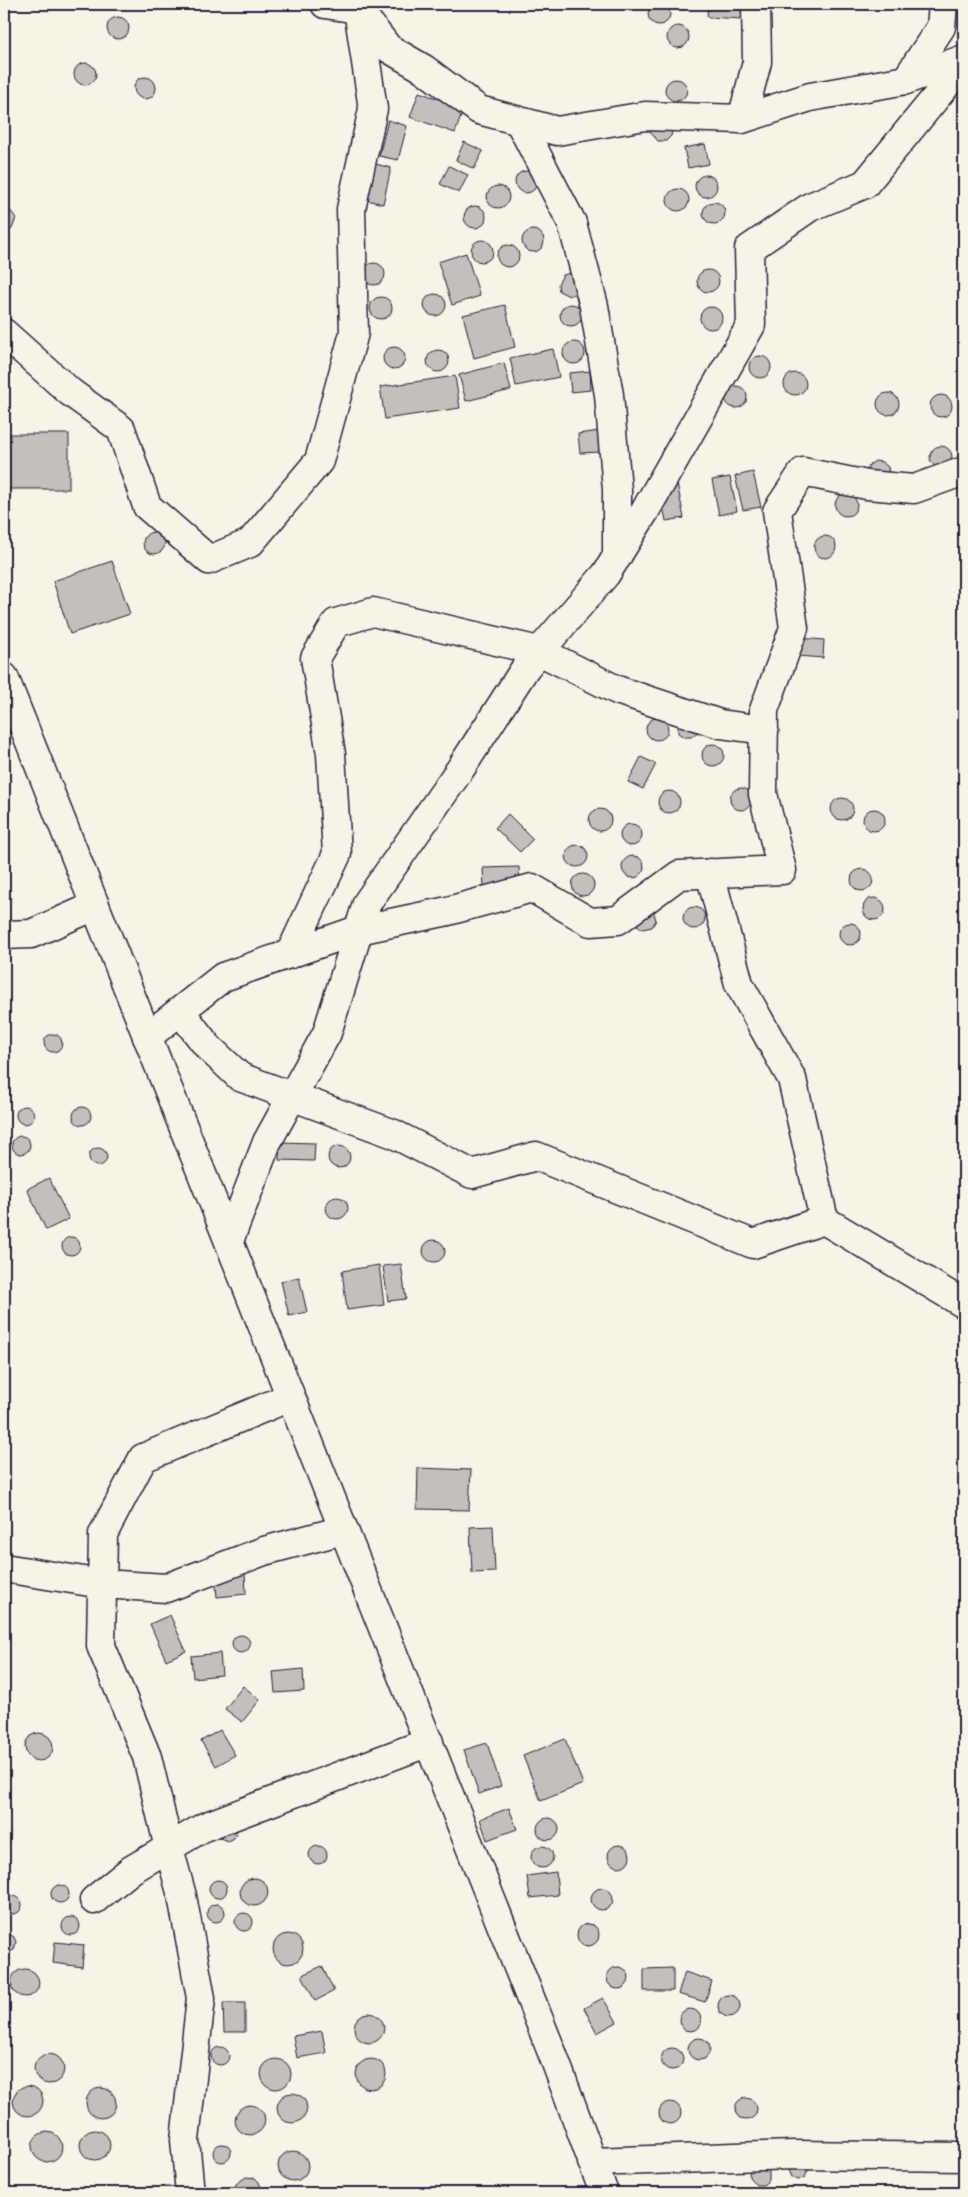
<svg xmlns="http://www.w3.org/2000/svg" width="968" height="2197" font-family="Itim,sans-serif">
<style>
.building{fill:#c2bfbd;stroke:#22223b}
.lines{fill:none;stroke-linecap:round;stroke-linejoin:round}
.minor-casing{stroke:#22223b;stroke-width:31}
.major-casing{stroke:#22223b;stroke-width:31}
.minor{stroke:#f7f3e8;stroke-width:28}
.major{stroke:#f7f3e8;stroke-width:28}
</style>
<rect width="100%" height="100%" fill="#f7f3e8"/>
<filter id="ink" filterUnits="userSpaceOnUse"><feTurbulence type="fractalNoise" baseFrequency=".02" numOctaves="2"/><feDisplacementMap in="SourceGraphic" scale="10" xChannelSelector="R" yChannelSelector="G"/><feConvolveMatrix kernelMatrix="1 2 1 2 8 2 1 2 1" color-interpolation-filters="sRGB"/></filter>
<g filter="url(#ink)">
<!-- building -->
<g class="building">
<circle cx="659" cy="14" r="11"/>
<path d="M708,4H742V19L707,17Z"/>
<circle cx="118" cy="28" r="11"/>
<circle cx="678" cy="37" r="11"/>
<circle cx="85" cy="74" r="11"/>
<circle cx="145" cy="88" r="11"/>
<circle cx="676" cy="90" r="11"/>
<path d="M419,92L464,108L455,133L410,117Z"/>
<path d="M388,120L407,126L398,160L379,156Z"/>
<path d="M673,128L671,136L666,141H658L651,133V129Z"/>
<path d="M464,142L483,151L474,169L456,160Z"/>
<path d="M705,144L709,164L688,168L684,148Z"/>
<path d="M372,163L391,168L383,204L363,199Z"/>
<path d="M449,166L468,175L459,193L440,184Z"/>
<circle cx="526" cy="182" r="11"/>
<circle cx="706" cy="186" r="11"/>
<circle cx="498" cy="197" r="11"/>
<circle cx="678" cy="200" r="11"/>
<circle cx="714" cy="213" r="11"/>
<circle cx="475" cy="217" r="11"/>
<path d="M4,209H9L16,218L12,229L5,231Z"/>
<circle cx="533" cy="241" r="11"/>
<circle cx="482" cy="251" r="11"/>
<circle cx="508" cy="256" r="11"/>
<path d="M466,253L480,296L452,305L438,262Z"/>
<circle cx="374" cy="274" r="11"/>
<circle cx="708" cy="281" r="11"/>
<path d="M570,273L574,274L577,293L569,296L559,291L558,284L563,275Z"/>
<circle cx="435" cy="305" r="11"/>
<circle cx="381" cy="308" r="11"/>
<circle cx="571" cy="315" r="11"/>
<path d="M505,305L515,347L474,358L463,315Z"/>
<circle cx="711" cy="318" r="11"/>
<circle cx="574" cy="353" r="11"/>
<circle cx="394" cy="358" r="11"/>
<path d="M553,349L559,377L516,386L510,358Z"/>
<circle cx="438" cy="361" r="11"/>
<circle cx="760" cy="367" r="11"/>
<path d="M504,363L511,390L466,401L459,375Z"/>
<path d="M590,371L591,390L571,392L569,373Z"/>
<circle cx="795" cy="384" r="11"/>
<path d="M455,376L460,408L385,419L380,387Z"/>
<circle cx="736" cy="397" r="11"/>
<circle cx="888" cy="404" r="11"/>
<circle cx="941" cy="406" r="11"/>
<path d="M599,431L601,452L580,453L578,434Z"/>
<rect x="6" y="434" width="63" height="55"/>
<circle cx="941" cy="457" r="11"/>
<path d="M875,461L882,462L888,467L889,474L866,471L869,465Z"/>
<path d="M753,472L761,507L743,510L735,476Z"/>
<path d="M730,477L737,511L719,515L712,480Z"/>
<path d="M677,483L684,518L666,521L659,487Z"/>
<circle cx="846" cy="505" r="11"/>
<circle cx="154" cy="543" r="11"/>
<circle cx="825" cy="547" r="11"/>
<path d="M112,561L130,614L70,634L53,581Z"/>
<path d="M788,637L824,640L823,658L787,655Z"/>
<circle cx="657" cy="729" r="11"/>
<path d="M678,723L699,729L698,732L691,737H684L678,733Z"/>
<circle cx="713" cy="755" r="11"/>
<path d="M641,757L656,764L643,789L628,782Z"/>
<circle cx="741" cy="799" r="11"/>
<circle cx="669" cy="802" r="11"/>
<circle cx="842" cy="809" r="11"/>
<circle cx="874" cy="820" r="11"/>
<circle cx="600" cy="820" r="11"/>
<path d="M508,814L533,839L520,852L495,828Z"/>
<circle cx="631" cy="835" r="11"/>
<circle cx="577" cy="856" r="11"/>
<circle cx="633" cy="867" r="11"/>
<path d="M519,867L520,885L484,887L483,868Z"/>
<circle cx="862" cy="880" r="11"/>
<circle cx="583" cy="885" r="11"/>
<circle cx="874" cy="909" r="11"/>
<circle cx="694" cy="918" r="11"/>
<path d="M653,910L656,920L652,927L642,929L636,924L635,921Z"/>
<circle cx="850" cy="934" r="11"/>
<circle cx="53" cy="1043" r="9"/>
<circle cx="25" cy="1115" r="9"/>
<circle cx="82" cy="1116" r="9"/>
<circle cx="21" cy="1145" r="9"/>
<path d="M280,1142L315,1143L314,1161L279,1160Z"/>
<circle cx="339" cy="1157" r="11"/>
<circle cx="98" cy="1157" r="9"/>
<path d="M49,1178L69,1219L46,1230L27,1189Z"/>
<circle cx="337" cy="1208" r="11"/>
<circle cx="71" cy="1246" r="9"/>
<circle cx="434" cy="1251" r="11"/>
<path d="M401,1264L406,1299L388,1301L383,1266Z"/>
<path d="M379,1265L384,1305L347,1310L342,1271Z"/>
<path d="M299,1277L307,1312L289,1316L281,1281Z"/>
<path d="M418,1468L471,1470L469,1510L417,1509Z"/>
<path d="M493,1526L495,1572L472,1573L470,1527Z"/>
<path d="M245,1572L246,1594L217,1597L215,1575Z"/>
<path d="M170,1615L186,1651L166,1660L150,1624Z"/>
<circle cx="241" cy="1644" r="9"/>
<path d="M220,1653L222,1675L193,1678L191,1656Z"/>
<path d="M303,1669L304,1691L275,1693L273,1672Z"/>
<path d="M243,1686L260,1700L242,1722L225,1709Z"/>
<path d="M4,1696L11,1701L4,1714Z"/>
<path d="M220,1730L235,1755L216,1766L201,1741Z"/>
<circle cx="39" cy="1747" r="14"/>
<path d="M565,1739L583,1784L541,1801L523,1756Z"/>
<path d="M487,1743L501,1786L479,1794L464,1750Z"/>
<path d="M509,1808L517,1829L487,1840L480,1819Z"/>
<circle cx="548" cy="1829" r="11"/>
<path d="M234,1826L236,1834L233,1839L228,1841L220,1838L219,1835Z"/>
<circle cx="619" cy="1856" r="11"/>
<circle cx="542" cy="1857" r="11"/>
<circle cx="318" cy="1855" r="9"/>
<path d="M556,1872L558,1895L530,1898L527,1876Z"/>
<circle cx="254" cy="1892" r="14"/>
<circle cx="218" cy="1889" r="9"/>
<circle cx="60" cy="1894" r="9"/>
<circle cx="602" cy="1899" r="11"/>
<circle cx="13" cy="1905" r="9"/>
<circle cx="216" cy="1913" r="9"/>
<circle cx="244" cy="1922" r="9"/>
<circle cx="71" cy="1926" r="9"/>
<circle cx="588" cy="1935" r="11"/>
<path d="M9,1934L14,1937L16,1942L14,1950L9,1952L4,1951V1935Z"/>
<circle cx="288" cy="1949" r="15"/>
<path d="M55,1942L84,1945L82,1967L53,1963Z"/>
<path d="M322,1966L334,1991L315,2001L302,1975Z"/>
<circle cx="618" cy="1978" r="11"/>
<path d="M673,1968V1991H644V1969Z"/>
<circle cx="25" cy="1983" r="14"/>
<path d="M685,1972L712,1981L705,2002L678,1994Z"/>
<circle cx="729" cy="2006" r="11"/>
<path d="M603,1998L617,2022L597,2033L584,2008Z"/>
<path d="M223,2003H245V2032H224Z"/>
<circle cx="690" cy="2020" r="11"/>
<circle cx="369" cy="2028" r="15"/>
<path d="M322,2031L326,2053L297,2058L293,2036Z"/>
<circle cx="699" cy="2049" r="11"/>
<circle cx="220" cy="2056" r="9"/>
<circle cx="672" cy="2059" r="11"/>
<circle cx="49" cy="2069" r="15"/>
<circle cx="276" cy="2074" r="15"/>
<circle cx="371" cy="2074" r="15"/>
<circle cx="28" cy="2101" r="15"/>
<circle cx="101" cy="2103" r="15"/>
<circle cx="292" cy="2108" r="15"/>
<circle cx="746" cy="2109" r="11"/>
<circle cx="670" cy="2113" r="11"/>
<circle cx="250" cy="2120" r="15"/>
<circle cx="95" cy="2145" r="15"/>
<circle cx="47" cy="2147" r="15"/>
<circle cx="222" cy="2153" r="9"/>
<circle cx="293" cy="2166" r="15"/>
<path d="M750,2167L769,2169V2180L763,2185H756L749,2177Z"/>
<path d="M810,2167L805,2177L798,2180L791,2177L787,2168Z"/>
<path d="M246,2177L255,2178L259,2182L263,2193H234L236,2184Z"/>
</g>
<g class="lines">
<!-- minor casing -->
<g class="minor-casing">
<g id="minor">
<path d="M325,4L358,9L388,48L424,69L479,110L557,131L645,116L742,119L810,97L906,80L964,59"/>
<path d="M906,80L941,27L943,4"/>
<path d="M742,119L757,62L756,4"/>
<path d="M519,121L572,223L594,306L609,395L617,490V557"/>
<path d="M4,333L70,392L121,429L147,506L209,560L250,543L319,461L354,333L351,209L373,109L358,9L359,4"/>
<path d="M710,873L739,984L792,1079L824,1220"/>
<path d="M4,935L31,934L95,906"/>
<path d="M290,954L337,854L331,754L315,658L336,623L373,612L539,651L617,690L720,724L764,730"/>
<path d="M180,1011L208,1047L240,1077L394,1134L472,1174L536,1156L753,1244L824,1220L964,1304"/>
<path d="M147,1037L223,977L358,930L448,911L532,888L590,922L618,920L679,875L782,870L763,794L764,710L794,628L777,511L803,472L867,485L914,489L964,471"/>
<path d="M229,1241L267,1142L327,1033L367,903L461,768L526,667L606,574L645,511L751,325L749,249L810,207L865,184L964,63"/>
<path d="M4,1568L102,1584L166,1588L264,1551L343,1530"/>
<path d="M94,1900L131,1870L204,1827L429,1742"/>
<path d="M592,2162L794,2155L964,2157"/>
<path d="M190,2193L185,2140L201,1998L182,1896L169,1848L147,1757L101,1646L103,1534L143,1458L290,1397"/>
</g>
</g>
<!-- major casing -->
<g class="major-casing">
<path id="major" d="M4,677L553,2055L604,2193"/>
</g>
<!-- minor -->
<use href="#minor" class="minor"/>
<!-- major -->
<use href="#major" class="major"/>
</g>
</g>
<!-- margin -->
<rect width="968" height="2197" fill="none" stroke="#f7f3e8" stroke-width="20"/>
<rect x="10" y="10" width="948" height="2177" fill="none" stroke="#22223b" stroke-width="2" filter="url(#ink)"/>
</svg>
